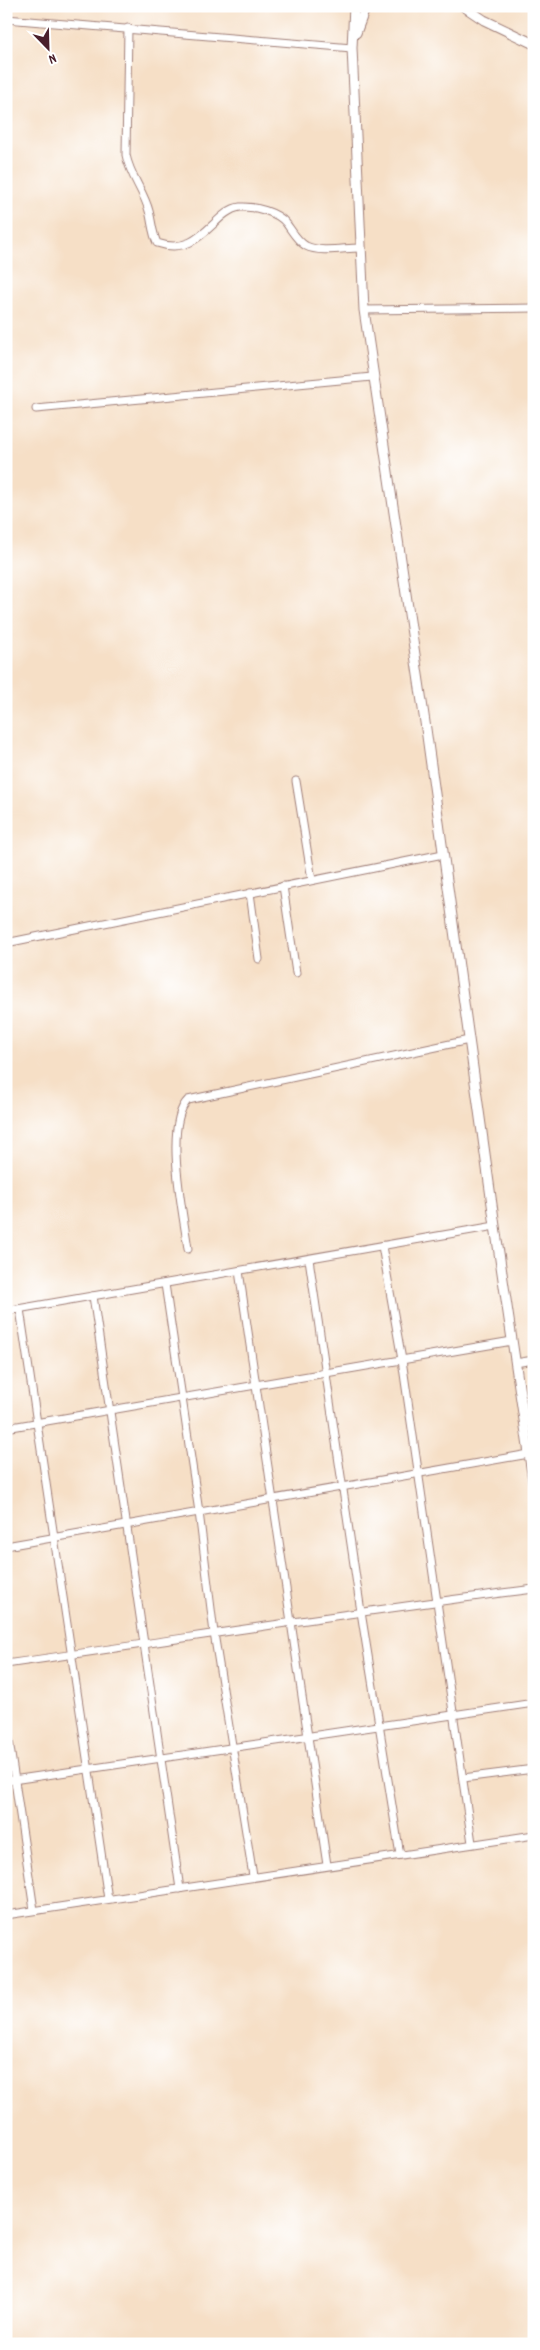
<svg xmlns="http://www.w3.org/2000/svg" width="540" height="2350" font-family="Dekko,sans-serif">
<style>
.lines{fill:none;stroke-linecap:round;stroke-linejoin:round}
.street-casing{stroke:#a07f78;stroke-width:9}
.secondary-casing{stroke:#a07f78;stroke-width:11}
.street{stroke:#fff;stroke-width:7}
.secondary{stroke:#fff;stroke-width:9}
</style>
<rect width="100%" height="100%" fill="#fff"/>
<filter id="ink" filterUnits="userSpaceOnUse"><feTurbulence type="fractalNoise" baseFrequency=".02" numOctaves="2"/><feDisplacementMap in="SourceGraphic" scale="10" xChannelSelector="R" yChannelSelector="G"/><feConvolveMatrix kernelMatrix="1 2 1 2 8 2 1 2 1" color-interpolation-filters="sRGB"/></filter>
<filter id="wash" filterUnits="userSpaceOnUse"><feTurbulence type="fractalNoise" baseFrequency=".0096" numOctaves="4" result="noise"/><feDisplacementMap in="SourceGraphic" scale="20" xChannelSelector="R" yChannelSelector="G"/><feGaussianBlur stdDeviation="1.12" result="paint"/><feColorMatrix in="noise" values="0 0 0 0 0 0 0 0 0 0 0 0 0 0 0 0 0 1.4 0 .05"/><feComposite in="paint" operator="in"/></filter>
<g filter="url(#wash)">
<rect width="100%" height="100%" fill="#f6dfc6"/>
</g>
<g filter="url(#ink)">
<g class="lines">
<!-- street casing -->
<g class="street-casing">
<g id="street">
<path d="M6,19L352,48"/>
<path d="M128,28L126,155C130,176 144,191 149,211C152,222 152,232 157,243C201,258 213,211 240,207C255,206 277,212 286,223C292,231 297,241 306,246C320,253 344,248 359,248"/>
<path d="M364,310L534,308"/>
<path d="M36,409L372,377"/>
<path d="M296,781L312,880"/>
<path d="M283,886L296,973"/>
<path d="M250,893L259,959"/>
<path d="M6,943L443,854"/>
<path d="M382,1246L402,1360L472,1843"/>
<path d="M188,1249C184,1217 163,1124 188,1100L469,1040"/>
<path d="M309,1259L361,1612L400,1855"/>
<path d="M239,1271L327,1865"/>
<path d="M165,1284L199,1512L214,1633L253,1876"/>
<path d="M93,1296L180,1889"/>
<path d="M20,1309L108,1899"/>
<path d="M6,1311L495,1226"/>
<path d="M515,1363L534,1360"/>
<path d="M6,1428L512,1341"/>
<path d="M6,1546L529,1454"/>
<path d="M6,1664C182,1639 357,1611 534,1589"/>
<path d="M6,1720L34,1910"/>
<path d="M463,1778L534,1769"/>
<path d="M6,1781L534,1703"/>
<path d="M6,1915L534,1835"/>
</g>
</g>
<!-- secondary casing -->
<g class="secondary-casing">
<g id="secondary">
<path d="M354,6L352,48L364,310L426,729L495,1226L534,1487"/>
<path d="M463,6L484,20L534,44"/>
<path d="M356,33L366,6"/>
</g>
</g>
<!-- street -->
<use href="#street" class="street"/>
<!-- secondary -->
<use href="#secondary" class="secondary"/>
</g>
</g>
<!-- margin -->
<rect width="540" height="2350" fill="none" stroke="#fff" stroke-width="25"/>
<!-- north arrow -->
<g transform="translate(48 48) rotate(157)" stroke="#ffffff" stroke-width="4" paint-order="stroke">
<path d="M0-4L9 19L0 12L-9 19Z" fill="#4a1f2b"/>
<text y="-8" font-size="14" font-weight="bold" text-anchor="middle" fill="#4a1f2b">N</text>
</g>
</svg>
